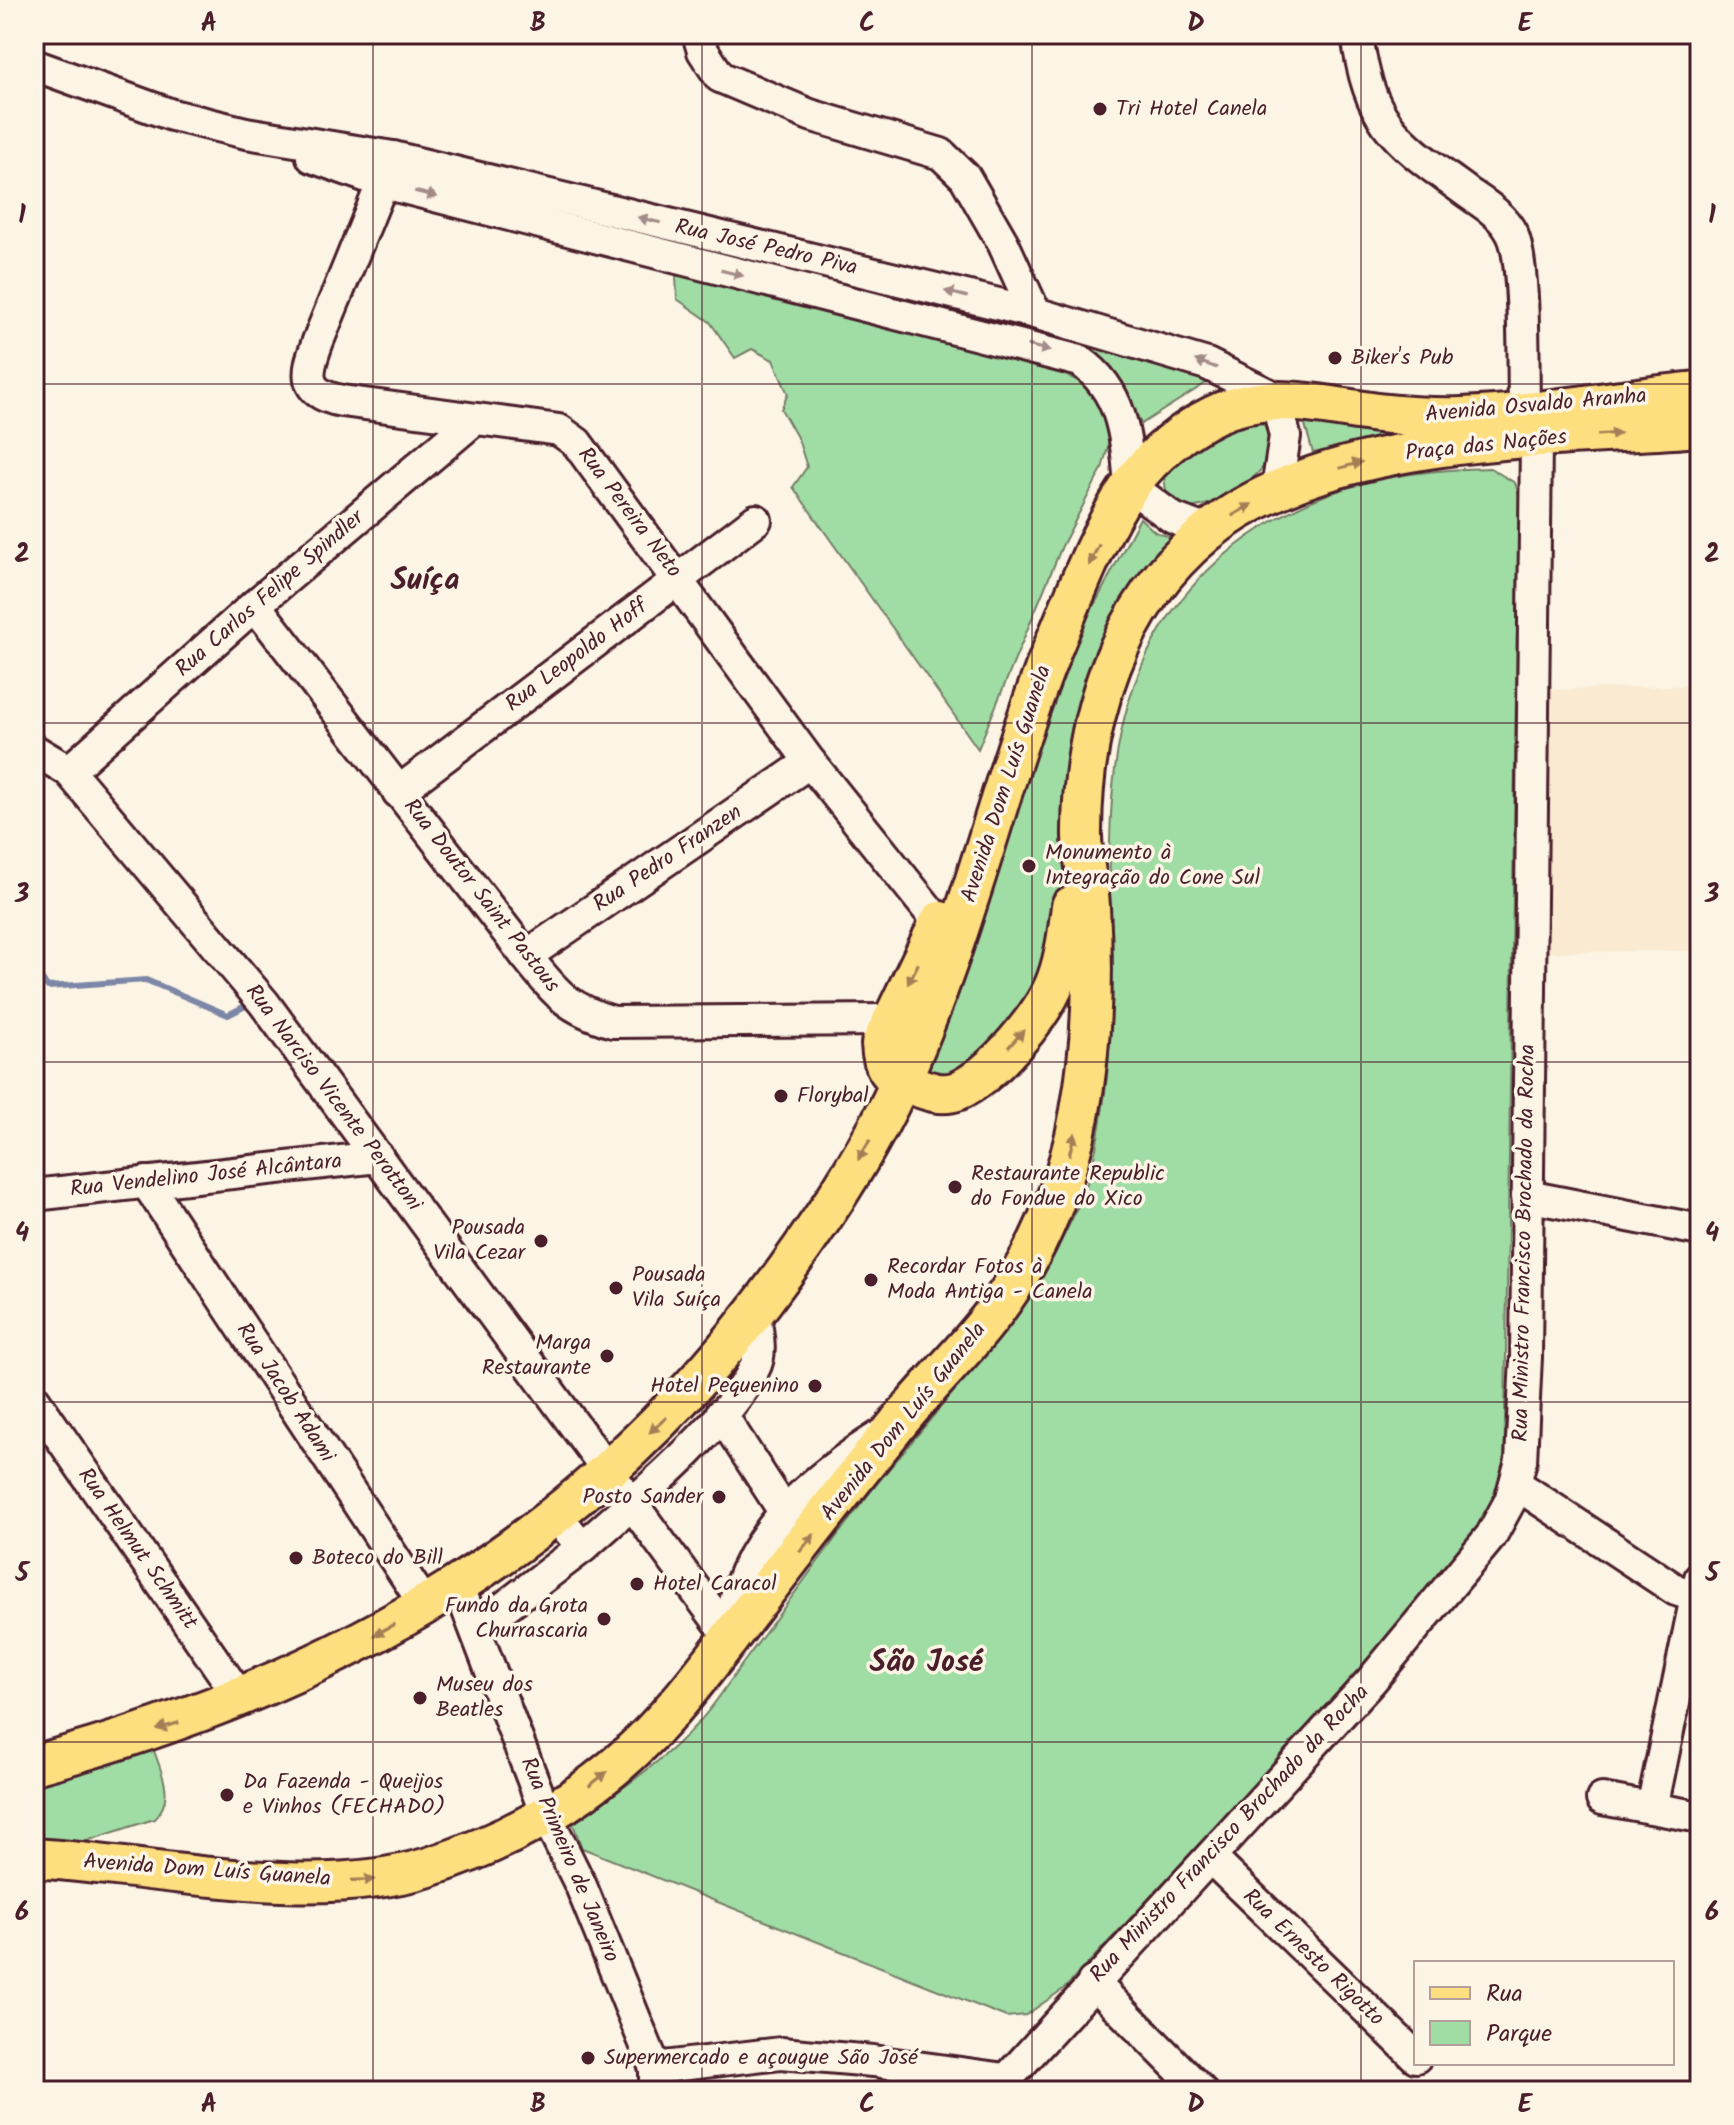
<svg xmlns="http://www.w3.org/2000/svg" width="1734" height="2125" font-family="Kalam,sans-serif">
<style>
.built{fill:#f9ead1}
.green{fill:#a0dda5;stroke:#757e68;stroke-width:2}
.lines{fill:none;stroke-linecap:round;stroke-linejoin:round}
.stream{stroke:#7c86a6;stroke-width:6}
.minor-casing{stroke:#4a1f2b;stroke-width:36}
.major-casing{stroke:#4a1f2b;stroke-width:44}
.minor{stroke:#fcf5e5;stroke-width:30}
.major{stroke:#fddf80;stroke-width:38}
.oneway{fill:#a38a88}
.oneway2{fill:#a47f56}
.grid{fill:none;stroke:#4a1f2b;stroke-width:2;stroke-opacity:0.55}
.poi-dot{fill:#4a1f2b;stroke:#fcf5e5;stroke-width:3}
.labels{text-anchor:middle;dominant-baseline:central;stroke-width:7;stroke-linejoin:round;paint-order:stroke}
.poi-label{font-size:22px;fill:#4a1f2b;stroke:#fcf5e5;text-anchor:start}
.street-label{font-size:22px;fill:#4a1f2b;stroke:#fcf5e5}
.district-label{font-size:30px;font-weight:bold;fill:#4a1f2b;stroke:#fcf5e5}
.neatline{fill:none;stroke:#4a1f2b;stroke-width:3}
.grid-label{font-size:26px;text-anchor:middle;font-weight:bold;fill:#4a1f2b}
</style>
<rect width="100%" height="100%" fill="#fcf5e5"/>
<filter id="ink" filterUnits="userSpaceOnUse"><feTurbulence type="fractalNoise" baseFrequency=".0125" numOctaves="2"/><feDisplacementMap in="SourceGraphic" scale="16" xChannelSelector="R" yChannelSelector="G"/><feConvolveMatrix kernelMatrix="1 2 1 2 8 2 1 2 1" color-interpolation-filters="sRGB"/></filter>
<g filter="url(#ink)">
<!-- built -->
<path class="built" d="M1700,685V951L1546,952L1548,690Z"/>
<!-- green -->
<g class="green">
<path d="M673,239L1028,324L1214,378L1141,424L1121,380L1094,355L671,247Z"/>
<path d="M676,274L1039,363L1085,384L1107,420L1109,443L1102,469L1062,546L978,749L793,487L807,467L798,439L781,409L788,394L773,360L752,349L735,358L710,322L677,299Z"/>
<path d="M1301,411L1442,428L1313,453Z"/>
<path d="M1253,420L1261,422L1273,434C1272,440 1272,448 1271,453C1263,479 1210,512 1183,507C1177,506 1172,501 1167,497L1164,477L1195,442Z"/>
<path d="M1490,468L1515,483L1519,495L1504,1486L1485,1538L1066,1987L1026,2015L1006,2017L582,1848L573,1824C615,1793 662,1763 698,1723C716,1704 730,1680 746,1659C787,1604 827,1548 869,1494C944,1398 1034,1312 1082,1197C1095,1165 1100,1127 1105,1093C1129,907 1060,702 1218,561C1298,490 1386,470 1490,468Z"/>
<path d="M1140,518L1155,532L1175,539C1101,618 1066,698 1064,807C1063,852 1068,902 1053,946C1034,1004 998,1034 957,1076L919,1078L1022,770L1077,638Z"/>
<path d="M152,1745C160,1770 177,1798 154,1819L65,1848L34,1845V1778Z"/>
</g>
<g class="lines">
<!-- stream -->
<path class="stream" d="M34,979H41L48,987L146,980L228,1015L253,1002"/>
<!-- minor casing -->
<g class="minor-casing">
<g id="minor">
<path d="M698,34L703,51L720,77L810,115L941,154L965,177L1003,243L1035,313"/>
<path d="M1357,34C1369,126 1397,141 1468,193C1484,204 1503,215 1512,234C1526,261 1523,375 1524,412"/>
<path d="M34,65L172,115L246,133L393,157L1035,313L1207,364L1276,398L1285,436L1277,489"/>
<path d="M312,157L384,183L1080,361C1123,391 1126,437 1130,486L1173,518L1207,531"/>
<path d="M393,157L318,341C306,373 301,393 342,401L559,430L577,443L810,762L939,923"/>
<path d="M255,605L526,956C556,993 566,1008 613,1022L889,1020"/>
<path d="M34,750L69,771L264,1003L730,1637"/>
<path d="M69,771L255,605L475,419"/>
<path d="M398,792L756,520"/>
<path d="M526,956L810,762"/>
<path d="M146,1182L425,1605"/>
<path d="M34,1195L378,1157"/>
<path d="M1527,1196L1700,1230"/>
<path d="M34,1399L241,1699"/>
<path d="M721,1414L785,1513"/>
<path d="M1516,1484L1676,1590L1700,1598"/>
<path d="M555,1515L583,1547C629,1506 729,1423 754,1369C763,1353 757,1332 755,1314"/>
<path d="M458,1585L547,1817L581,1886L655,2068V2091"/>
<path d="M477,1628L583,1547"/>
<path d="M730,1637C733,1621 733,1603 739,1588C763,1520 821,1473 880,1436"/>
<path d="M1602,1799L1700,1817"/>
<path d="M1652,1808L1700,1578"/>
<path d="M1211,1858L1416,2057"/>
<path d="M1093,1982L1201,2091"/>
<path d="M655,2068L781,2053L873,2061L1005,2079"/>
<path d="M996,2091L1371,1681L1491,1536L1510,1501L1521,1461L1526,1357L1536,440"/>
</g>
</g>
<!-- major casing -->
<g class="major-casing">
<g id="major">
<path d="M940,921L881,1044C882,1065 888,1077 909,1084C925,1090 941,1097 957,1091C993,1075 1044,1015 1057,978C1065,955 1068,931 1071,906"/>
<path d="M34,1765C348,1680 595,1537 787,1269C829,1211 869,1150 899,1085C968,936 999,774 1063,623C1082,577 1103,524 1132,483C1153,455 1183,430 1214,415C1269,389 1321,406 1378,413C1406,416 1434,418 1462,417C1541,414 1621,398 1700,391"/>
<path d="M34,1858C157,1866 311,1903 429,1867C503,1843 570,1808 628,1755C666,1721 698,1679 729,1639C783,1568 839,1496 895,1427C929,1384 972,1345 1003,1300C1041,1247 1069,1176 1080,1111C1092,1045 1094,974 1090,907C1089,881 1081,856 1082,830C1083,719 1117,606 1206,533C1327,433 1550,439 1700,427"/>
</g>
</g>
<!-- minor -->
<use href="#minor" class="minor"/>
<!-- major -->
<use href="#major" class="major"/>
</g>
<!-- one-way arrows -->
<defs><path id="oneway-solid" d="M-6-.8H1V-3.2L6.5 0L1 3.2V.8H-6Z" transform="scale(2)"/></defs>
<g class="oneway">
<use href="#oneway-solid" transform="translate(426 194) rotate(14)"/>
<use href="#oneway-solid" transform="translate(649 220) rotate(-167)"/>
<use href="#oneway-solid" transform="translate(732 273) rotate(14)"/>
<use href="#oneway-solid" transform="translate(956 294) rotate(-166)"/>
<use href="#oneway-solid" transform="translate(1039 348) rotate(14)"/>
<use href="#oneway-solid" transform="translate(1206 364) rotate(-161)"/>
</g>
<g class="oneway2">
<use href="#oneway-solid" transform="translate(1609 434) rotate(-4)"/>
<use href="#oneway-solid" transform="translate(1351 465) rotate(-16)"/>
<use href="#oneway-solid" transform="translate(1242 510) rotate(-31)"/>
<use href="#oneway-solid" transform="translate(1094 555) rotate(116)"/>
<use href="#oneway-solid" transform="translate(913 974) rotate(117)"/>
<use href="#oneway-solid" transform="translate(1016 1039) rotate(-48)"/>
<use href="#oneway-solid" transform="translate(1072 1144) rotate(-75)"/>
<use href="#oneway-solid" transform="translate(864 1150) rotate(121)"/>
<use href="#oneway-solid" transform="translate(658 1425) rotate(138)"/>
<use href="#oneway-solid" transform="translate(807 1543) rotate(-51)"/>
<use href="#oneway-solid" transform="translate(384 1630) rotate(150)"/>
<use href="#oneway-solid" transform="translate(168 1726) rotate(163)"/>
<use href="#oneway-solid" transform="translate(598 1779) rotate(-38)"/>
<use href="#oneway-solid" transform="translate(363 1880) rotate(-2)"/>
</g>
</g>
<!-- grid -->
<path class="grid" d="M373,34V2091M702,34V2091M1032,34V2091M1361,34V2091M34,384H1700M34,723H1700M34,1062H1700M34,1402H1700M34,1742H1700"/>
<!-- markers -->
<g class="poi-dot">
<circle cx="1100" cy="109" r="8"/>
<circle cx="1335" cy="358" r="8"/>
<circle cx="1029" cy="866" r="8"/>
<circle cx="781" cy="1096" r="8"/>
<circle cx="955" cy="1187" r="8"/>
<circle cx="541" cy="1241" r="8"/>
<circle cx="871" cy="1280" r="8"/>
<circle cx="616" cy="1288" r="8"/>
<circle cx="607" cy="1356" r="8"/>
<circle cx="815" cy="1386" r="8"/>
<circle cx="719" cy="1497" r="8"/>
<circle cx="296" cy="1558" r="8"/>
<circle cx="637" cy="1584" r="8"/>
<circle cx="604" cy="1619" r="8"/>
<circle cx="420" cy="1698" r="8"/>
<circle cx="227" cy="1795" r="8"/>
<circle cx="588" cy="2058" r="8"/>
</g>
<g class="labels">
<!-- poi labels -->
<g class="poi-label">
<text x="1116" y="109">Tri Hotel Canela</text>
<text x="1351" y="358">Biker's Pub</text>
<text x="1045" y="853">Monumento à<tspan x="1045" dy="25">Integração do Cone Sul</tspan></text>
<text x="797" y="1096">Florybal</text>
<text x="971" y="1174">Restaurante Republic<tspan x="971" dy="25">do Fondue do Xico</tspan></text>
<text x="525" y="1228" text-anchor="end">Pousada<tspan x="525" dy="25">Vila Cezar</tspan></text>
<text x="887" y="1267">Recordar Fotos à<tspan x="887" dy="25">Moda Antiga - Canela</tspan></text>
<text x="632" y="1275">Pousada<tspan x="632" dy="25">Vila Suíça</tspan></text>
<text x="591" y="1343" text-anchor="end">Marga<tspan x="591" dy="25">Restaurante</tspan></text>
<text x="799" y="1386" text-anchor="end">Hotel Pequenino</text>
<text x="703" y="1497" text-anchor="end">Posto Sander</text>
<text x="312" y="1558">Boteco do Bill</text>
<text x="653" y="1584">Hotel Caracol</text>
<text x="588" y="1606" text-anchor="end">Fundo da Grota<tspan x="588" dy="25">Churrascaria</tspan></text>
<text x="436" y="1685">Museu dos<tspan x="436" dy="25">Beatles</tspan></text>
<text x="243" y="1782">Da Fazenda - Queijos<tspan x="243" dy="25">e Vinhos (FECHADO)</tspan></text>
<text x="604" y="2058">Supermercado e açougue São José</text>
</g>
<!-- street labels -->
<g class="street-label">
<text transform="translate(766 248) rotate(13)">Rua José Pedro Piva</text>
<text transform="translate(1536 406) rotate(-5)">Avenida Osvaldo Aranha</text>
<text transform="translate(1486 446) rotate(-6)">Praça das Nações</text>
<text transform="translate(629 513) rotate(53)">Rua Pereira Neto</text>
<text transform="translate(270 594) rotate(-41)">Rua Carlos Felipe Spindler</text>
<text transform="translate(577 656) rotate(-37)">Rua Leopoldo Hoff</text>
<text transform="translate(1007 784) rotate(-72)">Avenida Dom Luís Guanela</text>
<text transform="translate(668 859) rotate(-34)">Rua Pedro Franzen</text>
<text transform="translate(481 896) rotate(52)">Rua Doutor Saint Pastous</text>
<text transform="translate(333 1098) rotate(53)">Rua Narciso Vicente Perottoni</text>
<text transform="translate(206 1176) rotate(-6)">Rua Vendelino José Alcântara</text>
<text transform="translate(1525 1243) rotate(-89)">Rua Ministro Francisco Brochado da Rocha</text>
<text transform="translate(285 1393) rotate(57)">Rua Jacob Adami</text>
<text transform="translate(904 1422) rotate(-51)">Avenida Dom Luís Guanela</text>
<text transform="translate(137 1549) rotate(55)">Rua Helmut Schmitt</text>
<text transform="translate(1230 1834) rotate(-47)">Rua Ministro Francisco Brochado da Rocha</text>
<text transform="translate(569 1860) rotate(67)">Rua Primeiro de Janeiro</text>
<text transform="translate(207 1871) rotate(4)">Avenida Dom Luís Guanela</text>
<text transform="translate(1313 1958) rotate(44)">Rua Ernesto Rigotto</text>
</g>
<!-- district labels -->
<g class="district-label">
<text x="425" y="581">Suíça</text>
<text x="926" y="1663">São José</text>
</g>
</g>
<!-- margin -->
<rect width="1734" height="2125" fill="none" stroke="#fcf5e5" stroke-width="88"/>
<!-- legend -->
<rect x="1414" y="1961" width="260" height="104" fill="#fcf5e5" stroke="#b59f9b" stroke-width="2"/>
<rect x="1430" y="1987" width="40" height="12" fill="#fddf80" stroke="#b59f9b" stroke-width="2"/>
<text x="1486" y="2001" font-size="24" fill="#4a1f2b">Rua</text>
<rect x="1430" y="2021" width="40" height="24" fill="#a0dda5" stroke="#b59f9b" stroke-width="2"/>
<text x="1486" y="2041" font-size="24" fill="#4a1f2b">Parque</text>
<rect x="44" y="44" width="1646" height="2037" class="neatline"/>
<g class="grid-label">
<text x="209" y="31">A</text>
<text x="538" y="31">B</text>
<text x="867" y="31">C</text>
<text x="1196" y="31">D</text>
<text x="1525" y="31">E</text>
<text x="22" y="223">1</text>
<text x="1712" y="223">1</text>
<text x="22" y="562">2</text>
<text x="1712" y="562">2</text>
<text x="22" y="902">3</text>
<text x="1712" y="902">3</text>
<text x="22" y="1241">4</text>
<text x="1712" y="1241">4</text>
<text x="22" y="1581">5</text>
<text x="1712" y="1581">5</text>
<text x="22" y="1920">6</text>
<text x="1712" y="1920">6</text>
<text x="209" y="2112">A</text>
<text x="538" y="2112">B</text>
<text x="867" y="2112">C</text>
<text x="1196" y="2112">D</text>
<text x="1525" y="2112">E</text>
</g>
</svg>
